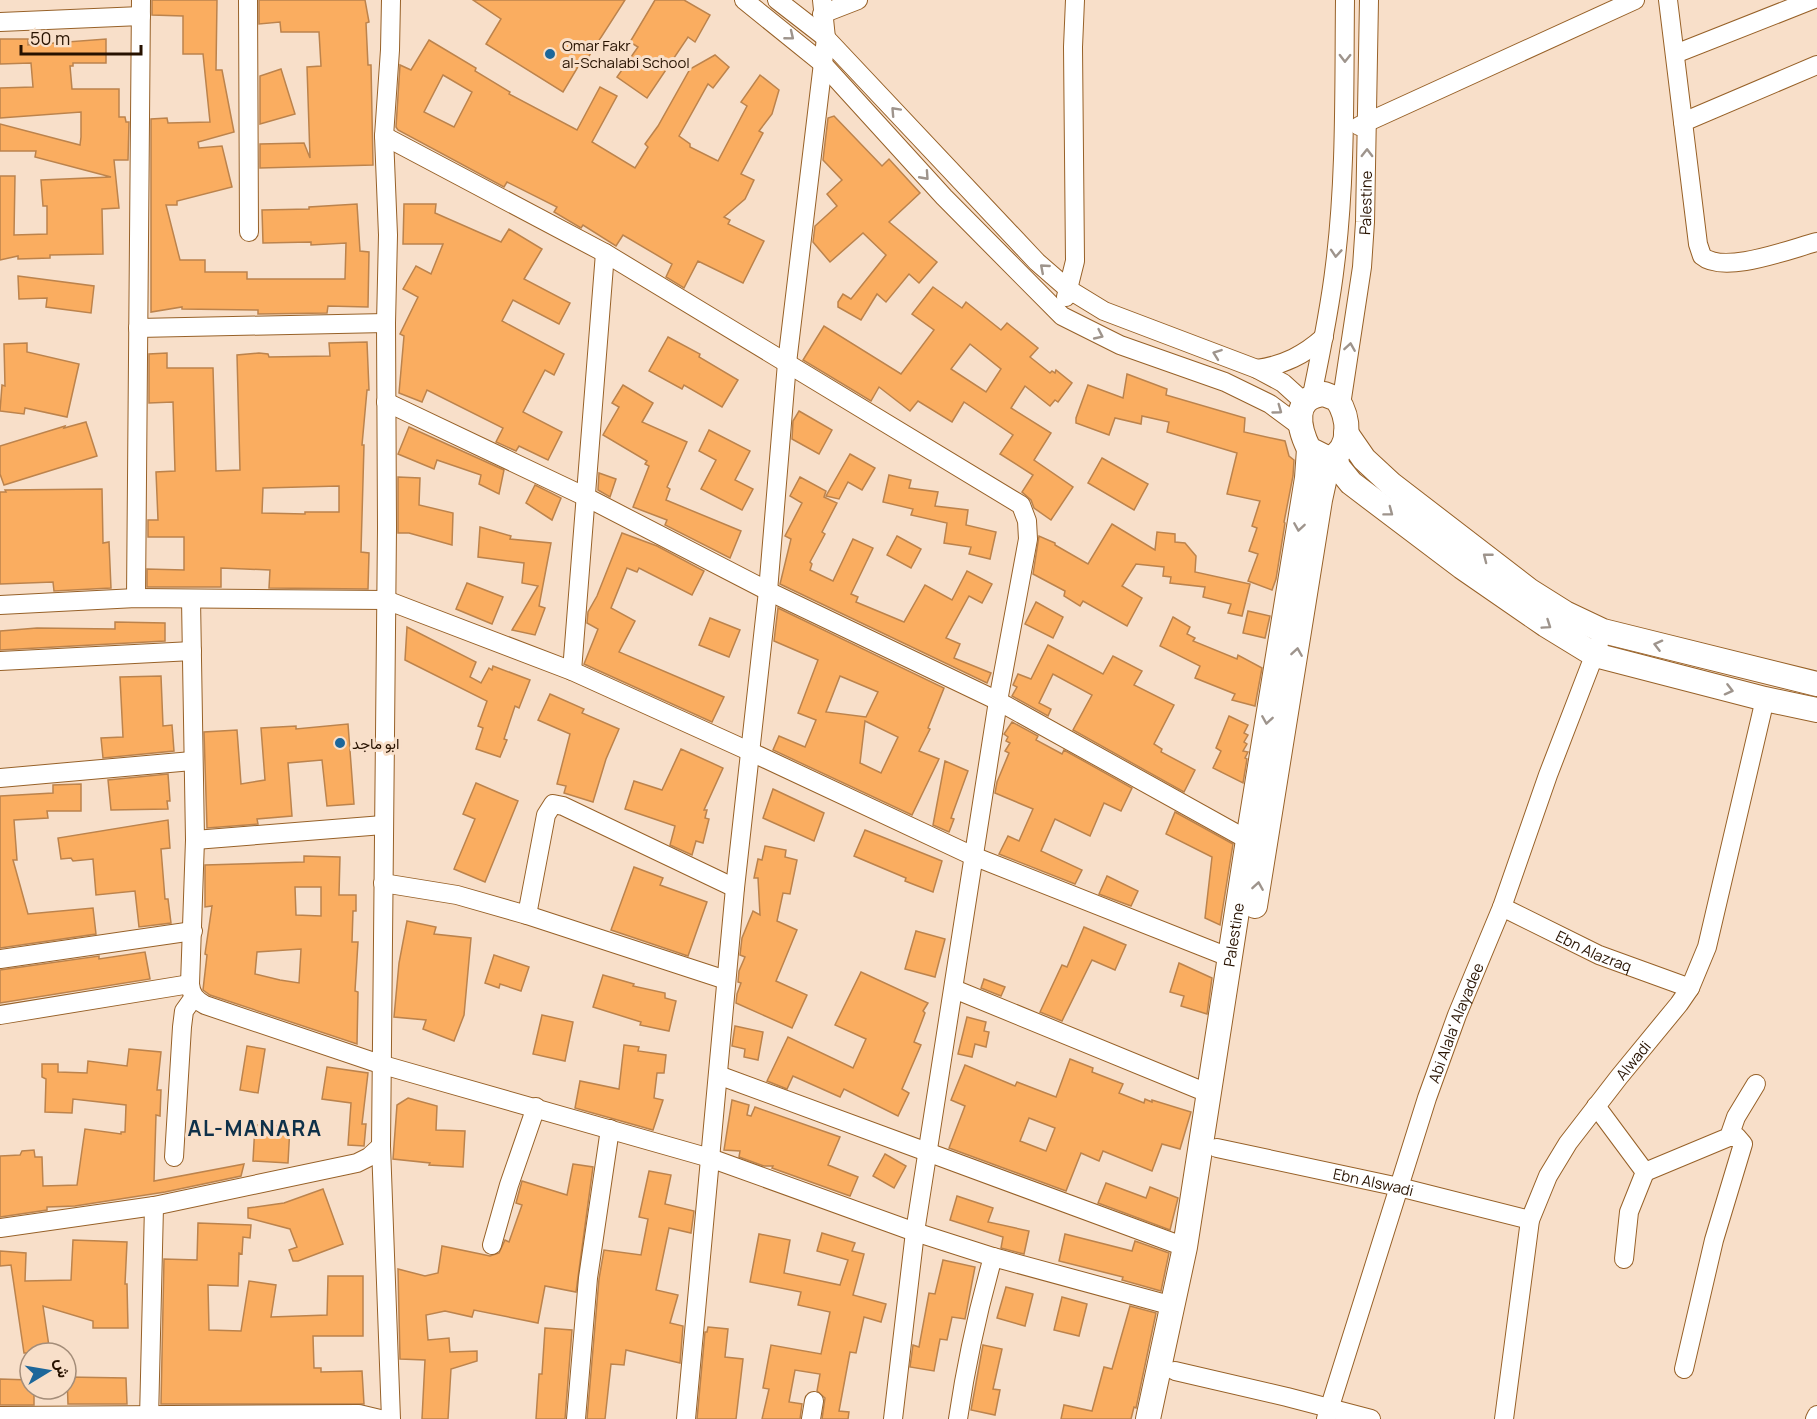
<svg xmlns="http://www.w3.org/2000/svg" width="1817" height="1419" font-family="Manrope,Vazirmatn,sans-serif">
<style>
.building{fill:#faad60;stroke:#bc834c;stroke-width:1.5;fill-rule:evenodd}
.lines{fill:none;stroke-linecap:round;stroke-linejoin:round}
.minor-casing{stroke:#976128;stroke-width:20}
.major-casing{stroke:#976128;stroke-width:26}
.minor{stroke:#fff;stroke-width:18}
.major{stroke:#fff;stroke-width:24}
.oneway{stroke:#9e948c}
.poi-dot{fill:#1d679a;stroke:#f8dfc9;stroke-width:2}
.labels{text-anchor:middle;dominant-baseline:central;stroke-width:6;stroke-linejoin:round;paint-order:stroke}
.poi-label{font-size:15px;fill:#271200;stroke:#f8dfc9;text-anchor:start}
.street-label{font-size:15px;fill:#271200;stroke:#f8dfc9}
.district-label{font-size:21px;font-weight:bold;letter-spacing:1.5px;fill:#0e3049;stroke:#f8dfc9}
</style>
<rect width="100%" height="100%" fill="#f8dfc9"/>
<!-- building -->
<g class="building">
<path d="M152,0H217L216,70H222L234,132L198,142L199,148L222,146L232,187L177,201V205H166L180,260H205V272H247V279H345L346,243L311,245V242L263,243L262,210L309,209V207L357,204L360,251L369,252L368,307L328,306L327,313L258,314V310L182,309V307L151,312V119L167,118L168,123L210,122L203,54H183V16L152,15Z"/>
<path d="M259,0H365L369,22L366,23L368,65H371L373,165L260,168V144L304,143L310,158L307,67L321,66L319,32H281L280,22L259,24Z"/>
<path d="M473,0H625L582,67L579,65L563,92L486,44L501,19Z"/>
<path d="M655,0H684L710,15L695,42L688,37L647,98L617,77L638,47L630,42Z"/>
<path d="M0,39H28V45L106,39V63H73V66H70L72,89H119V117H125L126,122H129L128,160H114L119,208L102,209L103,254L50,255V258L18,259V256L0,260V176H15L14,235L47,234V206H43L41,180L111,177L35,157L36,151H0V124L80,145L81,137V112L0,118V88L33,87L31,63L0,64Z"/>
<path d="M429,40L476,68L475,71L510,92L509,94L577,130L600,87L617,96L592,142L635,168L648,147L645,144L658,126L690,69L715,55L729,67L713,88L708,84L679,136L690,144V147L718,161L747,106L741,102L760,75L779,90L772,114L759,131L763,133L741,174L754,180L745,199L724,217L730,220L728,224L764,241L743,283L698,261L684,288L666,277L672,264L623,235L616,246L583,225L581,228L554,212L557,207L507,182L504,187L398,130L396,127L400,65L411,70ZM443,75L472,92L454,127L424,112Z"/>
<path d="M281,69L295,114L260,124V76Z"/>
<path d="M834,116L882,166L889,159L920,193L889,222L937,262L919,283L909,274L886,302L877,294L861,320L838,307V302L843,294L851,299L886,255L863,233L830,262L813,242L815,226L837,206L827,194L842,180L823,160L828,118Z"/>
<path d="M404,204H436L435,213L501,242L509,229L542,249L524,279L570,303L559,324L513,300L502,321L564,354L554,375L545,370L523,412L562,432L548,460L519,446L516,451L496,442L503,428L427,390L422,402L399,393L404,336L400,334L418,297L403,289L416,266L431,274L443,244H403Z"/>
<path d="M18,276L94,286L91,313L46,307L47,298L19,299Z"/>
<path d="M933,287L962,308L966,302L1001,330L1007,323L1038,348L1030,357L1050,373L1052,371L1055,373L1056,370L1072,383L1058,402L1055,400L1050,406L1025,386L1011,408L1051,433L1034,460L1073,487L1051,520L1034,508L1031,500L1022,492L1033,475L1000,454L1013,435L964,402L952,422L918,401L910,411L879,387L871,401L803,360L824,326L901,374L934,330L912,314ZM970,344L1001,369L986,392L951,369Z"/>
<path d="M668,337L700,354L699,357L738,380L722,407L684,385L682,389L649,371Z"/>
<path d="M367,342L369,390H367L362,445H364L361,552L369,553L368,589L269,588L270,570L221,568V587H147V569L184,570V537H148V520H158L156,472L175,471L173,402L149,403V354L167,353V368H213L216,471L240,470L237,355L259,353L268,354L269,357L330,356L329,343ZM339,486V512H305V514L262,513L263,488Z"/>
<path d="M27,343V352L79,364L67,417L25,408L24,414L0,411L2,385L5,386L4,344Z"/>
<path d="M1127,374L1167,389L1166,395L1245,418L1244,432L1285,441L1289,456L1294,460L1293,476L1284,522L1285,523L1276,579L1272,590L1248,581L1258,554L1249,551L1257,528L1252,526L1260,501L1227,494L1237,453L1167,432L1169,422L1142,416L1141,424L1115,418L1109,435L1076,423V418L1088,385L1123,398Z"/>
<path d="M623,385L653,403L642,422L687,442L667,487L670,489L666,500L741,531L730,558L665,525L667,520L633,507L649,466L645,464L647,461L603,435L619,407L612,403Z"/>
<path d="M799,411L832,430L819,454L792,439L793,421Z"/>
<path d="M86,422L97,456L4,485L0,474V446L65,426L64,428Z"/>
<path d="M409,427L504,470L499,494L479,484L481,475L437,460L434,469L398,454Z"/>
<path d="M709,430L750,451L735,480L753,489L742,510L701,489L716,460L699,451Z"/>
<path d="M850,454L875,468L862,490L848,482L839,499L826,496Z"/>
<path d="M1102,458L1148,484L1134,510L1088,483Z"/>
<path d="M599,473L616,479L610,497L598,490Z"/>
<path d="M889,475L911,480L909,488L938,492L935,506L968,510L966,525L996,532L990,559L969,554L971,547L944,543L947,523L911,515L913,509L883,502Z"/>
<path d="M398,477L420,478L419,505L453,513L452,545L409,533H398Z"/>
<path d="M800,477L826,491L824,497L837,503L822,532L825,534L810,562L812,564L810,570L833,581L853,539L873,548L851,594L858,597L856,602L904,622L925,585L952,600L967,571L992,584L982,603L969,596L946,638L960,644L954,658L991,673L987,683L780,584L791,539L785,536L802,503L790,496Z"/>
<path d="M535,485L561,498L552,520L526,503Z"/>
<path d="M102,489L103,543L109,542L111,588L54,591L53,582L0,584V492H6L5,490Z"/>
<path d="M1112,524L1155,550L1157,532L1175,534V542L1185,543L1196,556L1195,572L1250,584L1242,616L1228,613L1231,604L1203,597L1205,587L1170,583L1171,577L1163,576L1164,567L1136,564L1122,586L1142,598L1127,626L1083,601L1080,606L1064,596L1065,591L1033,574L1039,536L1055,543V545L1088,564Z"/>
<path d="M480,527L511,536L510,539L551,543L539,606L545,608L535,635L512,630L538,586L522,583L524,563L478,557Z"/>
<path d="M622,533L657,546L704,571L692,595L639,568L637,572L627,568L611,608L635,621L619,652L724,697L712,722L584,664L598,629L587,623L588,612L597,596Z"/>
<path d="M897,536L921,549L911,568L887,555Z"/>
<path d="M467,583L503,597L492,624L456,609Z"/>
<path d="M1036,602L1063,617L1053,638L1025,624Z"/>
<path d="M778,608L944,688L928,728L930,729L919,751L939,759L912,815L773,750L779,736L805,747L816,720L798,713L818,660L774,641ZM840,676L878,692L866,717L826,712ZM865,721L898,737L881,773L860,763Z"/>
<path d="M1248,611L1270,616L1265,638L1243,633Z"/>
<path d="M1173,617L1190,627L1187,634L1195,638L1193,641L1237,659L1238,655L1262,668L1255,706L1232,700L1235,694L1195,678L1200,666L1160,646Z"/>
<path d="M710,618L740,630L729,657L699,645Z"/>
<path d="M115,622L165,623V641L0,650V631L37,628L115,629Z"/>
<path d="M407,627L476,662L470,677L481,683L489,668L492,670L493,666L530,680L519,708L515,706L504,739L507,740L500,757L476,749L483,728L478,726L487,701L405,660Z"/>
<path d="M1048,645L1103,674L1113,656L1142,671L1134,685L1174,705L1154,744L1162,749L1161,752L1195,770L1184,792L1073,730L1092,695L1053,674L1039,703L1051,709L1048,716L1012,696L1017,687L1013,685L1018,674L1031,679Z"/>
<path d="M161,676L163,726L172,725L174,751L103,758L101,738L123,737L120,677Z"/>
<path d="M550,694L584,709L582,713L619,729L606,759L593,802L564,793L566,786L557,784L570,734L538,720Z"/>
<path d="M1229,716L1248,725L1244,733L1248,735L1244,742L1247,744L1243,751L1248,752L1245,758L1247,759L1243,783L1213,768L1221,751L1216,748Z"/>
<path d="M1012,722L1038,736L1036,740L1062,754L1064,750L1132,788L1121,811L1104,803L1090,836L1055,819L1041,851L1082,870L1075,884L999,854L1008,836L1019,841L1033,809L995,793L997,782L1009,753L1005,751L1010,743L1006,741L1008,737L1004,734Z"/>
<path d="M348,724L354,804L327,806L322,760L288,763L292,816L257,819L258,824L207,828L204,732L237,730L241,784L265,780L261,728L296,726V729Z"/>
<path d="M681,749L723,768L704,810H707L705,818L709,819L703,843L696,841L692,855L670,845L675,826L625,809L634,781L662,790Z"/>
<path d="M945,761L968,771L951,818L954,819L949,832L933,825Z"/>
<path d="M168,774L170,801H167L168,809L111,810L108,780Z"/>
<path d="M476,783L518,801L485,882L454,869L475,819L463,814Z"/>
<path d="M81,784V811H47L48,818L14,820L17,860H13L28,914L93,908L96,934L0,948V796L53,793V785Z"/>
<path d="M773,789L824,813L814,841L763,818Z"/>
<path d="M1175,812L1233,844L1220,925L1205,918L1212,857L1166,834Z"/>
<path d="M168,820L170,848L161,849L165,899H168L171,923L139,927L135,891L96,895L93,859L73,861L71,858L61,859L58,838Z"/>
<path d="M865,830L942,861L933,892L905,881L906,878L854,856Z"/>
<path d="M765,846L786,850L785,857L797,860L790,894L783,893L777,921L797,930L776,981L807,995L792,1028L736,1003L737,994L741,983L738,982L739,971L745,957L740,955L742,938L753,911L760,915L758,878H754L758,859L762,860Z"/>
<path d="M304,856L340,857L339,895H356V911H353L352,942H358L355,991L358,992L357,1044L210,995L203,990L207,955L205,954L212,906L205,907V865L304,862ZM295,887H321V916L296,915ZM301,949L299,983L280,980L255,974L257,952Z"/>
<path d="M634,867L663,878L660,885L707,902L688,956L611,930Z"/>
<path d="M1107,876L1138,891L1131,906L1099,894Z"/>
<path d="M407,921L436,927L434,934L471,938L464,1015L454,1041L423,1029L426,1020L394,1017L399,963Z"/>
<path d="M1084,927L1126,945L1115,970L1092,960L1062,1021L1040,1012L1062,965L1067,967Z"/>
<path d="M916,931L945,939L935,977L905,969Z"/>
<path d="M145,952L150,979L0,1003V970L99,956V959Z"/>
<path d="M494,955L529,967L521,991L500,984L499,988L485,983Z"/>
<path d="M1179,963L1212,978L1207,1014L1181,1006L1184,996L1170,992Z"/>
<path d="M861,972L928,1003L923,1011L925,1013L914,1042L921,1045L902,1089L909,1093L898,1116L844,1089L840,1097L793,1076L787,1089L767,1081L788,1037L853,1068L866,1039L835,1025Z"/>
<path d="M603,975L634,984L633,986L665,993V998L676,1001L669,1031L640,1025L641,1022L593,1007Z"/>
<path d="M984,979L1005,987L1001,996L981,988Z"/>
<path d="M542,1015L573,1022L565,1061L533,1054Z"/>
<path d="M967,1017L986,1022L984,1031L989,1032L986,1047L975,1044L972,1057L958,1054Z"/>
<path d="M735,1026L763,1032L758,1060L744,1057L745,1049L732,1046Z"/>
<path d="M624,1045L639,1047L638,1051L666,1055L664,1073H657L654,1098L663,1100L653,1130L575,1108L580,1081L619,1089Z"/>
<path d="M247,1046L265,1049L258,1093L240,1090Z"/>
<path d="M129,1049L161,1052L157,1090H161L160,1116L156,1115L154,1181L244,1164L241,1176L165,1192L75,1206L47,1207V1210L0,1217V1156L20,1155L22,1151L34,1150L35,1157H42L43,1186L77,1185L85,1129L121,1134V1132H125L126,1105L73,1099L72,1113L45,1112L46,1079L42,1077V1064H58V1072L87,1073L88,1061L127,1066Z"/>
<path d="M1070,1059L1093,1068L1092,1072L1123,1084L1119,1093L1144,1103L1145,1099L1152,1102V1100L1191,1112L1180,1149L1162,1144L1152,1171L1103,1151L1099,1161L1081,1153L1066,1191L949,1148L965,1106L951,1100L965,1065L1015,1086L1017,1082L1056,1097ZM1029,1118L1055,1128L1046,1151L1020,1141Z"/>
<path d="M327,1067L368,1073L362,1124H366L364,1146L348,1145L351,1103L322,1099Z"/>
<path d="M408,1098L437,1106L436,1130L465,1131L463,1167L429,1165L430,1163L393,1159L397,1105Z"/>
<path d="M732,1100L749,1105L747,1115L751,1116L755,1107L840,1137L828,1165L858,1177L850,1196L772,1168L773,1166H764L739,1157L740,1151L724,1150Z"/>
<path d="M255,1125L290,1126L288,1163L253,1161Z"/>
<path d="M885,1154L906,1166L894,1188L873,1176Z"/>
<path d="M573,1164L593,1167L576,1292L545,1286L538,1323L474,1310L472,1317L445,1311L426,1315L428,1340L449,1338L450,1352L477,1351V1361L451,1369L448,1419H422L425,1360L400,1359L398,1269L425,1276L438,1273L442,1246L490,1256L499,1253L505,1240L509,1242L522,1205L516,1203L522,1181L567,1195Z"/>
<path d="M649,1171L671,1175L665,1204L694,1211L691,1233L669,1228L656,1290L678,1295L670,1323L683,1326L680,1363L626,1350L624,1365L611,1364L605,1419H587L599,1279L604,1250L641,1255L648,1219L639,1217Z"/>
<path d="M1106,1183L1146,1198L1150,1187L1178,1198L1170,1230L1098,1203Z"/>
<path d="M323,1189L343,1244L298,1261H293L289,1250L297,1247L290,1229L248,1218V1208L284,1203Z"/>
<path d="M957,1196L993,1208L988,1222L1029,1231L1024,1254L1001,1248L1003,1237L950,1220Z"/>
<path d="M198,1223L251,1225L250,1238L243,1237L242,1254L239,1253L238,1286L208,1285L209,1330L241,1331L249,1281L276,1285L271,1317L327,1315L328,1276H363V1336H313L314,1368H321V1372L362,1371L364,1404H161L164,1259L197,1260Z"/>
<path d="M822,1233L855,1243L852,1251L864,1254L853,1295L886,1304L881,1322L864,1317L856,1353L850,1352L839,1411L849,1412L848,1419H822L825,1398L817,1391L820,1374L795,1370L789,1402L802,1404L800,1419H762L769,1389L763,1388L771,1345L821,1354L830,1312L798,1305L801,1292L750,1282L759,1234L790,1240L784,1273L840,1285L848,1260L817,1251Z"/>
<path d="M1065,1234L1132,1251L1135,1241L1169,1253L1161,1291L1122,1280L1123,1277L1059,1261Z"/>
<path d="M73,1240L127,1242L125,1284H127L128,1328H93V1321L43,1306L50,1353H24L11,1265L0,1266V1251L26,1253L25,1281L71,1280Z"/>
<path d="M943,1260L975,1267L965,1319L952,1317L947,1340L940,1339L934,1371L910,1367L913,1345L919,1347L929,1293L935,1294Z"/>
<path d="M1006,1287L1033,1294L1025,1326L997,1318Z"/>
<path d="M1062,1297L1087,1304L1079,1336L1054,1330Z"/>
<path d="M1130,1306L1156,1313L1136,1408L1134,1407L1131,1419H1061L1064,1405L1092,1411L1104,1367L1112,1369Z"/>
<path d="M708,1327L728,1329L725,1357L743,1359L736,1419H697L705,1332H707Z"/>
<path d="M545,1328L572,1330L565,1419H536L539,1374H542Z"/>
<path d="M983,1345L1002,1349L993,1389L1000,1390L995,1415L971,1410Z"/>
<path d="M67,1377L126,1378L127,1404H68Z"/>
<path d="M0,1379L30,1380V1389H34V1405H0Z"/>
</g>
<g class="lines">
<!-- minor casing -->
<g class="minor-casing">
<g id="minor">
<path d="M248,0L249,232"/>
<path d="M391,0L390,50L384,136L388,235L386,323L387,528L381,1146L391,1419"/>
<path d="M744,0L822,63L944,197L1062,316L1120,345L1225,382L1270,404L1301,427"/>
<path d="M777,0L826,38L1037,262L1068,289L1104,311L1257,369L1283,383L1304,402"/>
<path d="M1668,0L1698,244L1702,256C1724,275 1790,249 1817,242"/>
<path d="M822,14L858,0"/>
<path d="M0,22L141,16"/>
<path d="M1675,54L1812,0"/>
<path d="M1683,122L1817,65"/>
<path d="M1359,126L1635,0"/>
<path d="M384,136L605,253L1021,505L1027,521L1028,539L998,701L915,1232L893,1419"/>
<path d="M1066,297L1075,261L1073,47L1075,0"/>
<path d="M138,328L386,323"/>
<path d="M1257,369C1284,365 1304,355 1324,337"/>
<path d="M1312,395C1321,352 1330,309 1335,265C1346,178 1344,87 1345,0"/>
<path d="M386,402L586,497L768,591L998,701L1257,845"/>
<path id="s1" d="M1341,405L1362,267L1365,222L1369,0"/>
<path d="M136,598L141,0"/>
<path d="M191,599L195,840L190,984C191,995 196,1000 205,1005L383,1065L710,1158L915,1232L993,1257L1173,1306"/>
<path d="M0,605L136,598L386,600L572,671L751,752L973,856L1231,958"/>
<path d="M0,661L192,651"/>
<path d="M572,671L605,253"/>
<path d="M0,778L192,761"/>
<path d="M195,840L383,825"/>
<path d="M383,883L457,895L527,915L726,980"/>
<path id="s2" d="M1502,907L1599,955L1690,988"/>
<path d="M527,915L546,815L553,804L563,806L735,888"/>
<path d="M0,959L193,931"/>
<path d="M954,989L1210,1094"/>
<path d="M0,1015L190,984"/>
<path d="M718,1075L1185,1247"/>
<path d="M1596,1106L1645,1172L1629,1212L1624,1259"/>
<path id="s3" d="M1217,1148L1399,1187L1530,1220"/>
<path d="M174,1157L182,1027L184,1011L194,997"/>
<path d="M1645,1172L1729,1137L1736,1117L1756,1084"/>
<path d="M0,1228L154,1206L357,1163L369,1157L381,1146"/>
<path d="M492,1245L509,1185L536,1107"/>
<path d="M1684,1369L1714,1240L1743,1144L1737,1137H1729"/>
<path d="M1175,1371L1287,1397L1371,1419"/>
<path d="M0,1416L359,1414L380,1419"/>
<path d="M149,1419L154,1206"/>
<path d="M576,1419L588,1278L610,1129"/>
<path d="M686,1419L735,888L768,591L787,363L826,38L822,0"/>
<path d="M811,1419L814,1401"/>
<path d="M958,1419C966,1364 978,1310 993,1257"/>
<path id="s4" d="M1326,1419L1427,1098L1457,1015L1502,907L1548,775L1599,643"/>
<path id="s5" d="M1504,1419L1530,1220L1548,1176L1568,1143L1619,1077L1679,1004L1690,988L1707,947L1765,699"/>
<path d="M1815,1419L1817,1415"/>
</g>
</g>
<!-- major casing -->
<g class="major-casing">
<g id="major">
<path d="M1324,394L1337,399C1349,417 1353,449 1329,459L1309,449C1298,427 1292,397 1324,394Z"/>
<path d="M1346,433L1364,459L1391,484L1530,591L1565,613L1603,631L1817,684"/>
<path d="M1335,456L1338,467L1351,483L1462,567L1546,625L1595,655L1765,699L1817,710"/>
<path d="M1255,906L1320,500L1329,459"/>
<path id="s6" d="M1148,1419L1185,1247L1248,840L1307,478L1309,449"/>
</g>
</g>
<!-- minor -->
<use href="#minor" class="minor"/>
<!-- major -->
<use href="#major" class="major"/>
</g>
<!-- one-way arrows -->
<defs><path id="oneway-chevron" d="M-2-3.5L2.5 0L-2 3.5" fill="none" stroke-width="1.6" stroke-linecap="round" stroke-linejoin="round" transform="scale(1.5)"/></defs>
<g class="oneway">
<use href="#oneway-chevron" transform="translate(790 36) rotate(39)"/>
<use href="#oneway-chevron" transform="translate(1345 58) rotate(91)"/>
<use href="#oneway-chevron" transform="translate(895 111) rotate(-133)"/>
<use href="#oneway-chevron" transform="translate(1367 153) rotate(-89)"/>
<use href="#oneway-chevron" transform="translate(925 176) rotate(48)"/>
<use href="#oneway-chevron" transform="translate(1336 253) rotate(94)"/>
<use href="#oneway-chevron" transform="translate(1044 268) rotate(-139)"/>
<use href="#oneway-chevron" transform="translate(1099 335) rotate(25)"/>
<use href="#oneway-chevron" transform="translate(1350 347) rotate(-81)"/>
<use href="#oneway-chevron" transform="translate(1217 354) rotate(-160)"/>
<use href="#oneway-chevron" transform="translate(1278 410) rotate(36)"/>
<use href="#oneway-chevron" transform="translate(1389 512) rotate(37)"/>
<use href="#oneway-chevron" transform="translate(1299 527) rotate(99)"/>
<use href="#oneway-chevron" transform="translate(1487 557) rotate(-142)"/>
<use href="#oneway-chevron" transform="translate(1547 625) rotate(34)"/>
<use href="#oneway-chevron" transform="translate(1658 645) rotate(-166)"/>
<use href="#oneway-chevron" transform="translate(1297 652) rotate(-81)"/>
<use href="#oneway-chevron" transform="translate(1729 690) rotate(14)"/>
<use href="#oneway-chevron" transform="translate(1267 720) rotate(99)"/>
<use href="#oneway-chevron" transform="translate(1258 886) rotate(-81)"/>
</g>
<!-- markers -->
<g class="poi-dot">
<circle cx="550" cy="54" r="6"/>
<circle cx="340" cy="743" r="6"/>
</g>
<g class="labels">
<!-- poi labels -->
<g class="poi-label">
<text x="562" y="45">Omar Fakr<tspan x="562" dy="17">al-Schalabi School</tspan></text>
<text x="352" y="743">ابو ماجد</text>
</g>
<!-- street labels -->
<g class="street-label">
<text stroke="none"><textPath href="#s1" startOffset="204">Palestine</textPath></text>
<text stroke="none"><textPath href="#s6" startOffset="492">Palestine</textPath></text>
<text stroke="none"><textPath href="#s2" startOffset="102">Ebn Alazraq</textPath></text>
<text stroke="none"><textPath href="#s4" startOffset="417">Abi Alala' Alayadee</textPath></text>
<text stroke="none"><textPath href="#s5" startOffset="392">Alwadi</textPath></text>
<text stroke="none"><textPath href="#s3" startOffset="160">Ebn Alswadi</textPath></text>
</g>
<!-- district labels -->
<g class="district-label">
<text x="255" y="1128">AL-MANARA</text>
</g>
</g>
<!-- north arrow -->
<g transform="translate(48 1371) rotate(79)"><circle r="28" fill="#f8dfc9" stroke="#a48d79" stroke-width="1.5"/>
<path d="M0-4.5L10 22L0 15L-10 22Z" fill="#1d679a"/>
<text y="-9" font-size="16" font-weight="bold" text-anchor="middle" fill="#271200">ش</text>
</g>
<!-- scale -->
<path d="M21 45v9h120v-9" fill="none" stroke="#271200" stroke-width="3"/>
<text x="30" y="45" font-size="18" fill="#271200" stroke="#f8dfc9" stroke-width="4.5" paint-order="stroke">50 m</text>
</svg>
